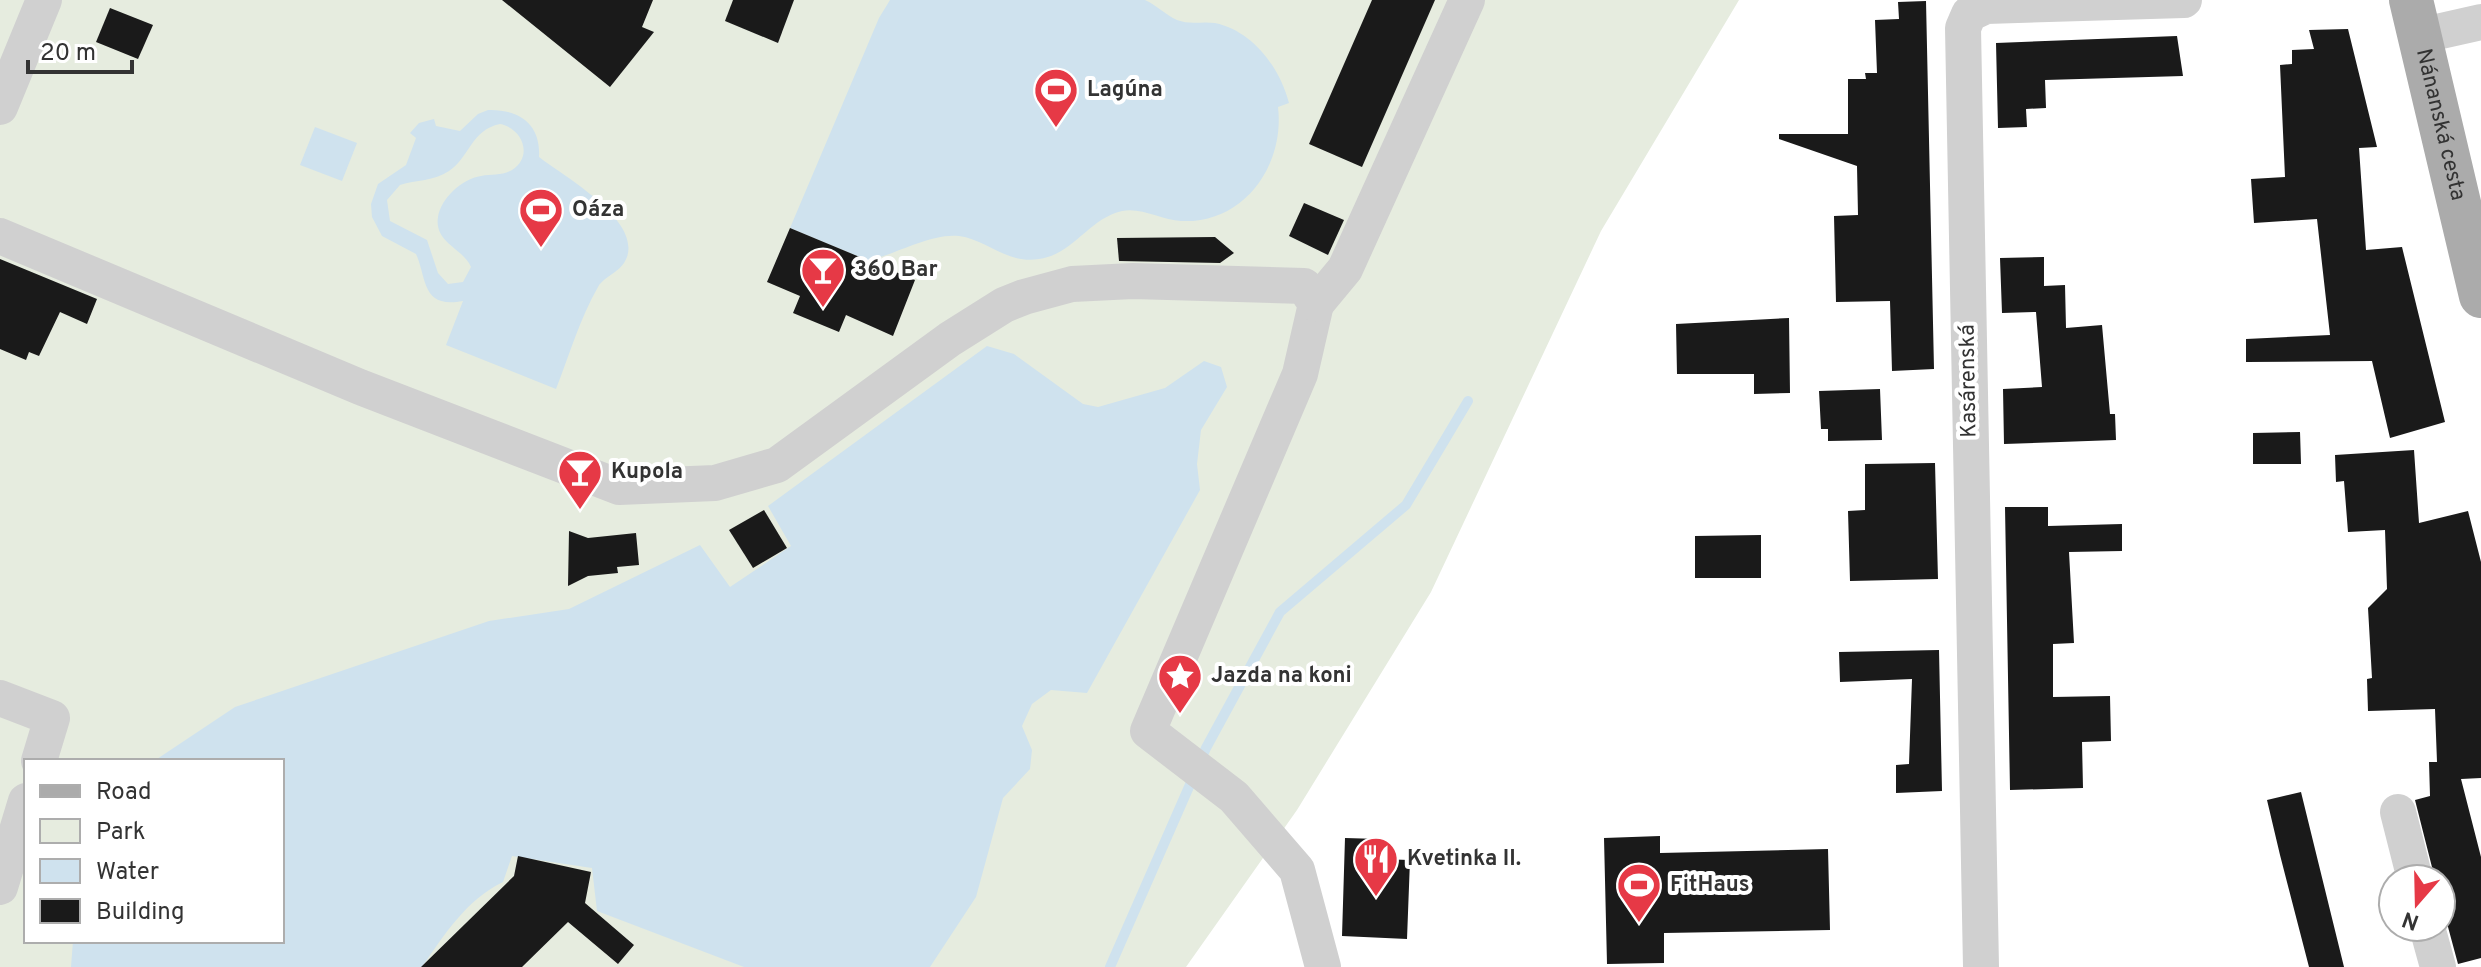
<svg xmlns="http://www.w3.org/2000/svg" width="2481" height="967" font-family="Overpass,sans-serif">
<style>
.green{fill:#e6ecdf;fill-rule:evenodd}
.water{fill:#cfe2ee;fill-rule:evenodd}
.lines{fill:none;stroke-linecap:round;stroke-linejoin:round}
.stream{stroke:#cfe2ee;stroke-width:10}
.building{fill:#1a1a1a}
.minor{stroke:#d0d0d0;stroke-width:36}
.major{stroke:#ababab;stroke-width:44}
.labels{text-anchor:middle;dominant-baseline:central;stroke-width:8;stroke-linejoin:round;paint-order:stroke}
.poi-label{font-size:22px;font-weight:bold;fill:#333;stroke:#fff;text-anchor:start}
.street-label{font-size:22px;fill:#333;stroke:#fff}
</style>
<rect width="100%" height="100%" fill="#fff"/>
<!-- green -->
<path class="green" d="M0,0H1739L1601,231L1431,592L1297,810L1186,967H0ZM26,761H282V941H26Z"/>
<!-- water -->
<g class="water">
<path d="M890,0H1145C1156,5 1166,15 1177,20C1190,25 1202,21 1215,23C1253,31 1280,68 1289,103L1278,107C1285,165 1244,224 1181,221C1162,220 1141,207 1122,211C1088,219 1074,254 1039,259C1006,264 988,240 959,236C934,233 901,251 877,258L874,263L790,228L879,18Z"/>
<path d="M488,110C519,109 541,124 539,157C565,177 640,219 627,257C621,273 605,275 598,287C580,318 569,356 556,389L446,345L463,301C421,309 427,278 416,254L382,236L372,217L371,204L378,184L406,165L416,138L410,133L419,123L434,119L436,126L460,131L478,114ZM500,124C522,128 534,156 512,170C502,176 492,174 481,176C462,179 441,198 438,217C434,243 463,248 471,267L463,282L448,284L438,273L427,240L390,221L387,200L400,185C416,180 434,181 449,171C470,157 471,130 500,124Z"/>
<path d="M315,127L357,143L342,181L300,165Z"/>
<path d="M987,346L1014,354L1083,404L1098,407L1165,388L1204,361L1221,367L1227,387L1201,430L1197,464L1200,490L1087,693L1051,690L1032,704L1022,726L1032,750L1030,769L1003,798L976,897L930,967H744L597,911L592,868L512,856L503,882C466,900 445,934 422,967H71L73,941H282V761H154L235,707L489,621L569,609L700,545L730,587L791,546L768,506Z"/>
</g>
<g class="lines">
<!-- stream -->
<path class="stream" d="M1110,967L1206,748L1280,612L1406,505L1468,401"/>
</g>
<!-- building -->
<g class="building">
<path d="M502,0H653L642,27L654,32L610,87Z"/>
<path d="M733,0H794L778,43L725,21Z"/>
<path d="M1372,0H1435L1362,167L1309,144Z"/>
<path d="M1926,1L1934,369L1892,371L1890,301L1836,302L1834,216L1858,215L1857,166L1779,139V134H1848V79H1866L1865,73H1877L1875,20L1899,19L1898,2Z"/>
<path d="M110,8L153,25L138,59L96,42Z"/>
<path d="M2348,29L2377,147L2359,148L2366,250L2402,247L2445,422L2390,438L2372,361L2246,362V339L2330,335L2317,219L2254,223L2251,179L2285,177L2280,65L2292,64V50L2314,49L2309,30Z"/>
<path d="M2177,36L2183,76L2045,80L2046,108L2026,109L2027,127L1998,128L1996,43Z"/>
<path d="M1304,203L1344,220L1328,255L1289,236Z"/>
<path d="M790,228L915,280L893,336L846,315L839,332L793,313L800,296L767,282Z"/>
<path d="M1215,237L1234,253L1220,263L1119,261L1117,238Z"/>
<path d="M2044,257V286L2065,285L2066,328L2102,325L2110,414H2115L2116,440L2004,444L2003,389L2042,387L2036,312L2002,313L2000,258Z"/>
<path d="M0,259L97,299L87,324L60,312L39,356L29,352L26,360L0,349Z"/>
<path d="M1789,318L1790,393L1754,394V374H1677L1676,324Z"/>
<path d="M1880,389L1882,440L1828,441V429H1821L1819,391Z"/>
<path d="M2300,432L2301,464H2253V433Z"/>
<path d="M2414,450L2419,523L2468,511L2481,562V778L2461,779L2481,857V958L2458,964L2441,901V879H2435L2415,800L2430,796L2429,762H2437L2435,709L2368,711L2367,679L2372,678L2368,608L2387,589L2385,530L2348,532L2344,481L2336,482L2335,455Z"/>
<path d="M1935,463L1938,579L1850,581L1848,511L1865,510V464Z"/>
<path d="M2005,507H2048V526L2122,524V551L2069,552L2074,643L2053,644V697L2110,696L2111,741L2082,742L2083,788L2010,790Z"/>
<path d="M764,510L787,548L753,568L729,530Z"/>
<path d="M569,531L588,538L636,533L639,565L617,567L618,573L588,576L568,586Z"/>
<path d="M1761,535V578H1695V536Z"/>
<path d="M1939,650L1942,791L1896,793V765L1909,764L1912,679L1840,682L1839,652Z"/>
<path d="M2301,792L2314,845L2344,967H2309L2280,855L2267,800Z"/>
<path d="M1660,836V853L1828,849L1830,930L1664,933V963L1607,964L1604,838Z"/>
<path d="M1345,838L1379,839L1378,859L1410,860L1407,939L1342,936Z"/>
<path d="M518,856L591,872L585,903L634,945L618,964L568,922L522,967H421L514,876Z"/>
</g>
<g class="lines">
<!-- minor -->
<g class="minor">
<path d="M2419,36L2481,22"/>
<path d="M0,107L44,0"/>
<path d="M0,236L360,387L619,487L715,483L777,465L950,339L1004,305L1024,297L1072,284L1133,281L1304,286L1316,304L1300,374L1148,731L1234,797L1297,870L1323,967"/>
<path d="M1316,304L1345,269L1467,0"/>
<path d="M0,698L52,718L39,761"/>
<path d="M2398,812L2415,879"/>
<path d="M0,887L26,801"/>
<path d="M2427,927L2438,967"/>
<path d="M1981,967L1963,28L1969,14L1986,6L2184,0"/>
</g>
<!-- major -->
<path class="major" id="s1" d="M2411,0L2481,296"/>
</g>
<!-- icons -->
<defs>
<g id="stadium-pin" transform="scale(2.3)"><path d="M0 17L-7.5 6A9.5 9.5 0 1 1 7.5 6Z" fill="#e63946" stroke="#fff"/><path d="M0-5a6.5 5 0 1 0 0 10a6.5 5 0 1 0 0-10ZM-3.5-1.8h7v3.6h-7Z" fill="#fff"/></g>
<g id="bar-pin" transform="scale(2.3)"><path d="M0 17L-7.5 6A9.5 9.5 0 1 1 7.5 6Z" fill="#e63946" stroke="#fff"/><path d="M-6-5H6L.8 .8V4.5H3.5V6h-7V4.5H-.8V.8Z" fill="#fff"/></g>
<g id="sight-pin" transform="scale(2.3)"><path d="M0 17L-7.5 6A9.5 9.5 0 1 1 7.5 6Z" fill="#e63946" stroke="#fff"/><path d="M0-6L1.8-2.2L6-1.7L2.9 1.2L3.7 5.4L0 3.3L-3.7 5.4L-2.9 1.2L-6-1.7L-1.8-2.2Z" fill="#fff"/></g>
<g id="restaurant-pin" transform="scale(2.3)"><path d="M0 17L-7.5 6A9.5 9.5 0 1 1 7.5 6Z" fill="#e63946" stroke="#fff"/><path d="M-5-6h1v4h1v-4h1v4h1v-4h1v5L-1.5 .5V6h-2V.5L-5-1ZM5-6V6H3V1.5H1.5Q1.5-4 5-6Z" fill="#fff"/></g>
</defs>
<g fill-rule="evenodd">
<use href="#stadium-pin" x="1056" y="90"/>
<use href="#stadium-pin" x="541" y="210"/>
<use href="#bar-pin" x="823" y="270"/>
<use href="#bar-pin" x="580" y="472"/>
<use href="#sight-pin" x="1180" y="676"/>
<use href="#restaurant-pin" x="1376" y="859"/>
<use href="#stadium-pin" x="1639" y="885"/>
</g>
<g class="labels">
<!-- poi labels -->
<g class="poi-label">
<text x="1087" y="90">Lagúna</text>
<text x="572" y="210">Oáza</text>
<text x="854" y="270">360 Bar</text>
<text x="611" y="472">Kupola</text>
<text x="1211" y="676">Jazda na koni</text>
<text x="1407" y="859">Kvetinka II.</text>
<text x="1670" y="885">FitHaus</text>
</g>
<!-- street labels -->
<g class="street-label">
<text stroke="none"><textPath href="#s1" startOffset="128">Nánanská cesta</textPath></text>
<text transform="translate(1969 381) rotate(-91)">Kasárenská</text>
</g>
</g>
<!-- legend -->
<rect x="24" y="759" width="260" height="184" fill="#ffffff" stroke="#adadad" stroke-width="2"/>
<rect x="40" y="785" width="40" height="12" fill="#ababab" stroke="#adadad" stroke-width="2"/>
<text x="96" y="799" font-size="24" fill="#333333">Road</text>
<rect x="40" y="819" width="40" height="24" fill="#e6ecdf" stroke="#adadad" stroke-width="2"/>
<text x="96" y="839" font-size="24" fill="#333333">Park</text>
<rect x="40" y="859" width="40" height="24" fill="#cfe2ee" stroke="#adadad" stroke-width="2"/>
<text x="96" y="879" font-size="24" fill="#333333">Water</text>
<rect x="40" y="899" width="40" height="24" fill="#1a1a1a" stroke="#adadad" stroke-width="2"/>
<text x="96" y="919" font-size="24" fill="#333333">Building</text>
<!-- north arrow -->
<g transform="translate(2417 903) rotate(200)"><circle r="38" fill="#ffffff" stroke="#adadad" stroke-width="2"/>
<path d="M0-6L14 30L0 20L-14 30Z" fill="#e63946"/>
<text y="-12" font-size="22" font-weight="bold" text-anchor="middle" fill="#333333">N</text>
</g>
<!-- scale -->
<path d="M28 60v12h104v-12" fill="none" stroke="#333333" stroke-width="4"/>
<text x="40" y="60" font-size="24" fill="#333333" stroke="#ffffff" stroke-width="6" paint-order="stroke">20 m</text>
</svg>
